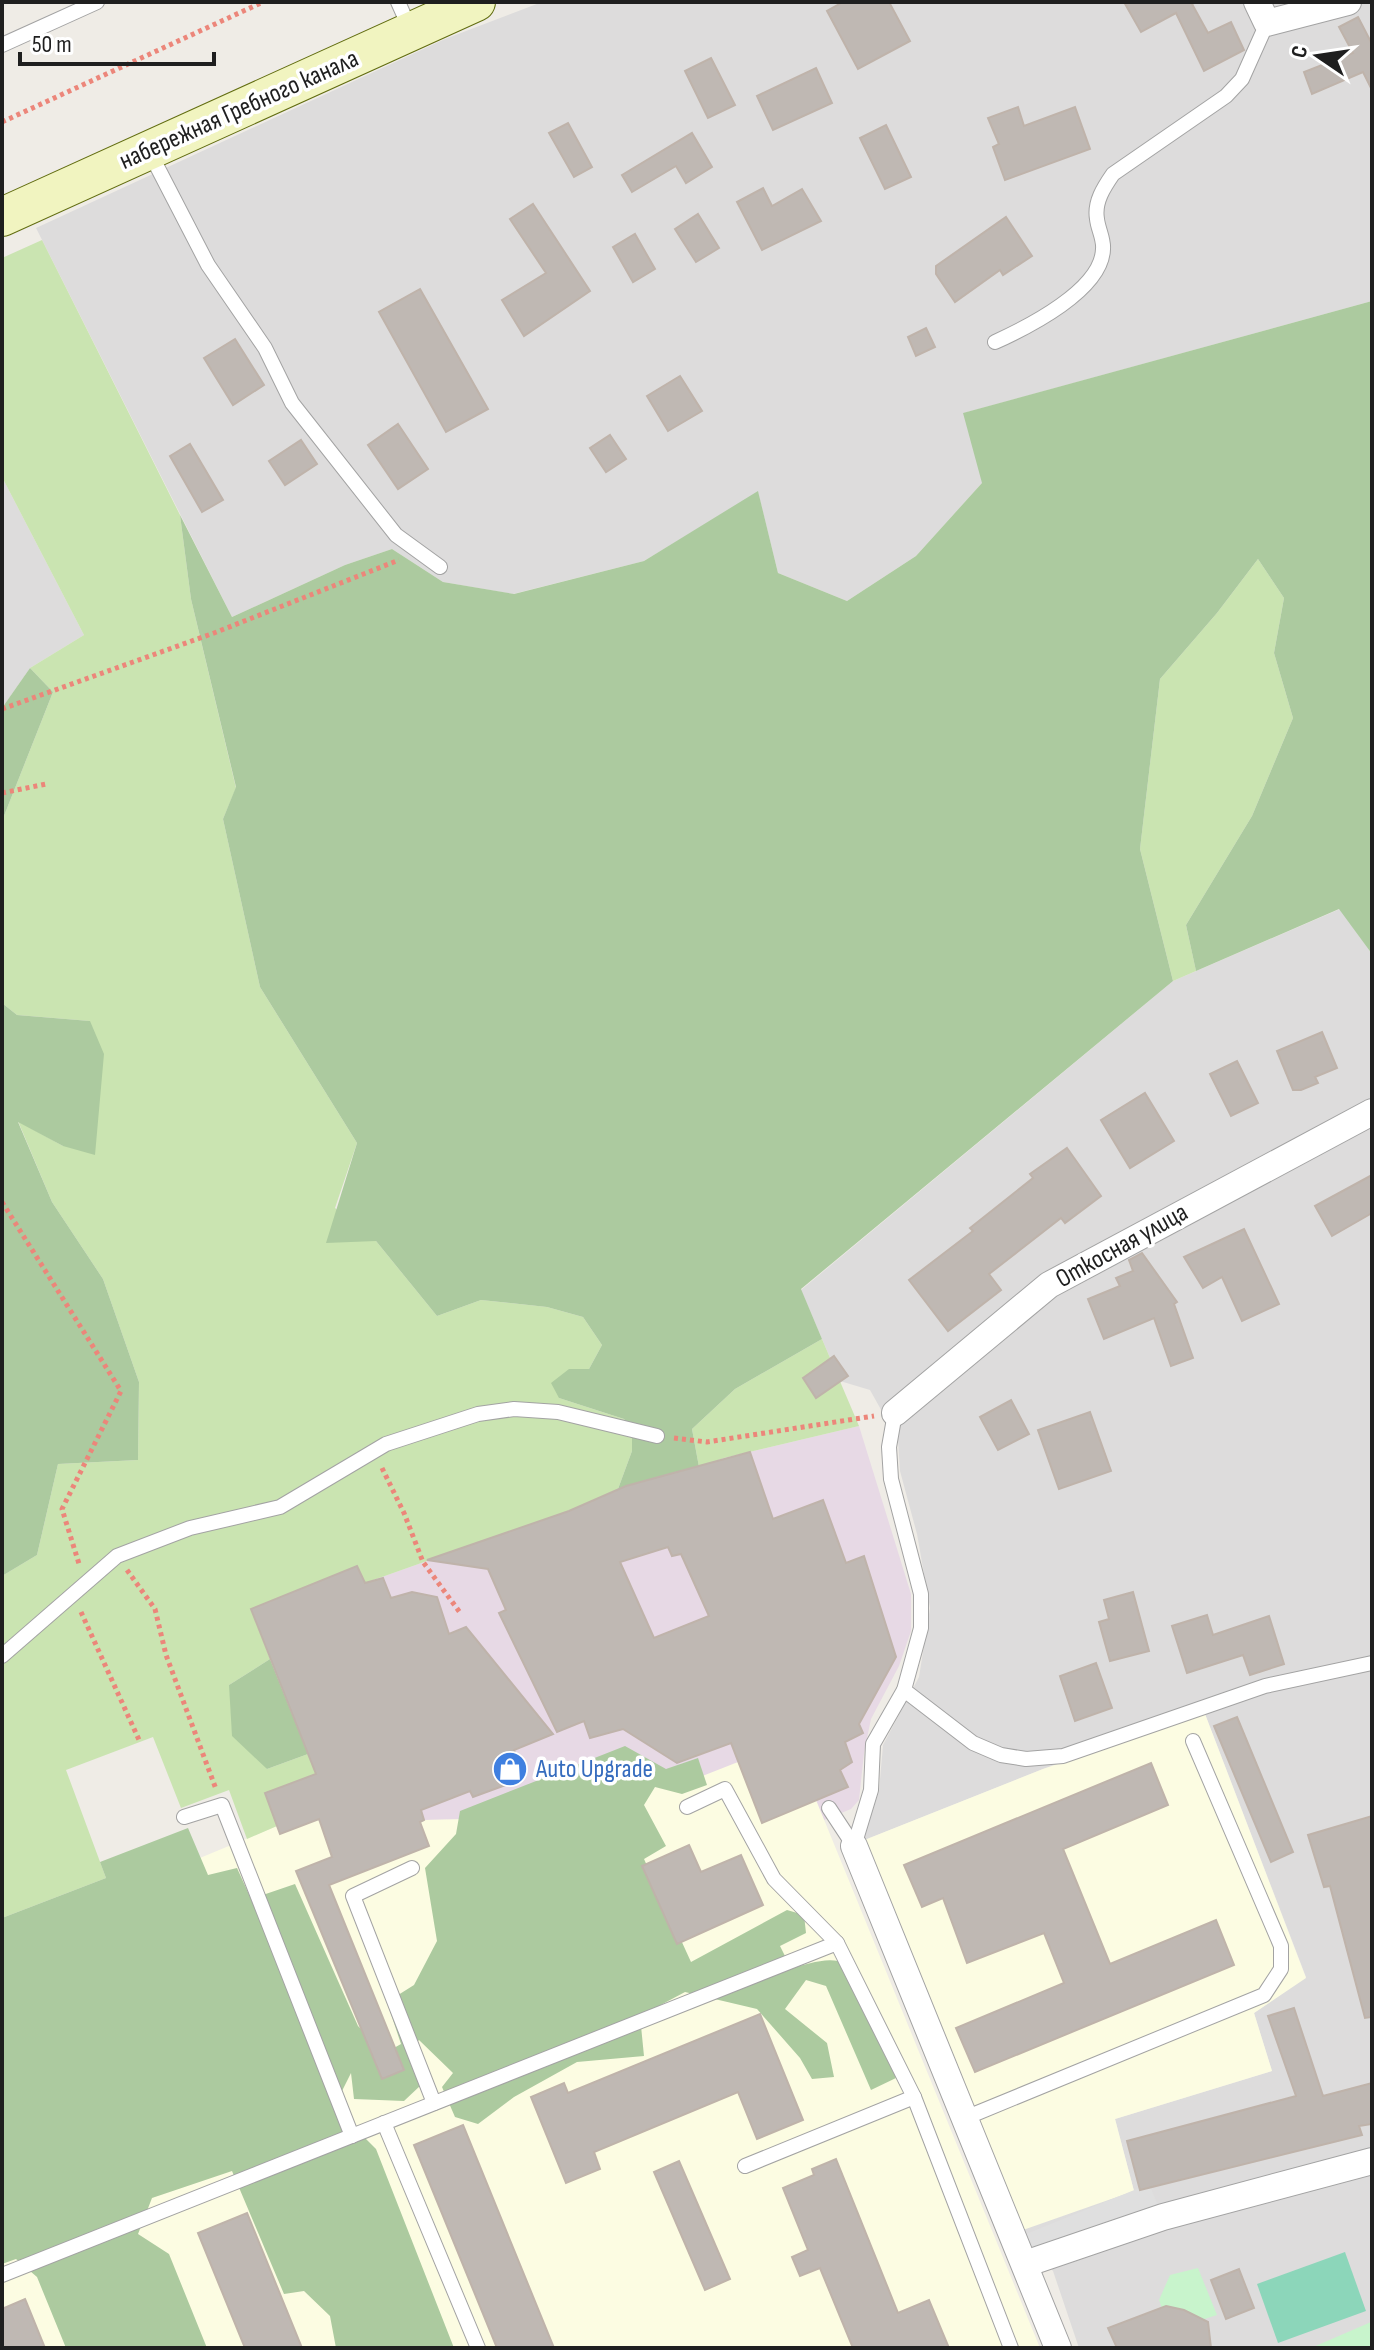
<svg xmlns="http://www.w3.org/2000/svg" width="1374" height="2350" font-family="'Sofia Sans Condensed',sans-serif">
<style>
.residential{fill:#dddcdc}
.industrial{fill:#e7d9e5}
.education{fill:#fcfce2}
.grass{fill:#cae4b1}
.forest{fill:#acca9f}
.park{fill:#c8f4cc}
.pitch{fill:#8cd6ba}
.parking{fill:#dfdfdf}
.building{fill:#bfb8b3;stroke:#bfb3aa;stroke-width:2;fill-rule:evenodd}
.lines{fill:none;stroke-linecap:round;stroke-linejoin:round}
.lane-casing{stroke:#a3a3a3;stroke-width:16}
.street-casing{stroke:#a3a3a3;stroke-width:28}
.secondary-casing{stroke:#626d10;stroke-width:40}
.path{stroke:#ec867a;stroke-width:5;stroke-dasharray:4 4;stroke-linecap:butt}
.lane{stroke:#fff;stroke-width:14}
.street{stroke:#fff;stroke-width:26}
.secondary{stroke:#f1f4c0;stroke-width:38}
.labels{text-anchor:middle;dominant-baseline:central;stroke-width:7;stroke-linejoin:round;paint-order:stroke}
.street-label{font-size:26px;fill:#1f1f1f;stroke:#fff}
.shop-label{font-size:26px;fill:#366cbe;stroke:#fff;text-anchor:start}
</style>
<rect width="100%" height="100%" fill="#efece6"/>
<!-- residential -->
<g class="residential">
<path d="M542,2H1372V301L964,413L983,482L916,556L847,601L778,573L758,492L644,561L513,594L443,582L392,549L345,565L232,617L36,228L445,39Z"/>
<path d="M2,477L84,635L30,668L2,708Z"/>
<path d="M1340,909L1372,954V2348H1079L1053,2271L1019,2236L995,2169L1134,2191L1115,2119L1272,2071L1254,2013L1306,1977L1205,1714L1043,1769L862,1841L879,1791L883,1745L919,1677L930,1608L917,1534L900,1471L898,1440L870,1390L840,1381L801,1290L1173,981Z"/>
</g>
<!-- industrial -->
<path class="industrial" d="M859,1426L911,1594V1631L899,1666L871,1719L864,1753L859,1800L851,1809L824,1820L815,1800L762,1823L677,1786L470,1819L424,1820L332,1857L280,1834L265,1793L315,1774L251,1609L357,1566L365,1583L571,1510L618,1489L724,1458Z"/>
<!-- education -->
<g class="education">
<path d="M1205,1714L1306,1978L1254,2013L1272,2071L1115,2119L1134,2191L1023,2230L862,1841L1043,1769Z"/>
<path d="M630,1757L677,1786L738,1762L762,1822L816,1800L1040,2348H2V1940L277,1826L281,1833L319,1819L332,1857L424,1820L470,1819Z"/>
</g>
<!-- grass -->
<g class="grass">
<path d="M42,240L180,515L191,599L236,788L223,819L260,987L357,1143L335,1208L376,1241L437,1316L481,1300L547,1307L583,1317L602,1345L589,1369L559,1398L624,1419L632,1430V1451L618,1489L571,1510L365,1583L357,1566L251,1609L270,1659L229,1685L267,1769L308,1754L316,1774L265,1793L277,1826L247,1839L229,1790L181,1808L153,1737L66,1770L106,1878L2,1918V1576L37,1555L58,1464L138,1460L139,1382L103,1279L52,1202L18,1121L63,1146L90,1021L17,1015L2,1003V821L53,692L30,668L84,635L2,477V258Z"/>
<path d="M1258,559L1284,598L1274,653L1293,718L1252,816L1186,925L1196,971L1173,981L1140,849L1160,679L1217,613Z"/>
<path d="M822,1339L859,1426L724,1458L699,1467L692,1429L735,1389Z"/>
</g>
<!-- forest -->
<g class="forest">
<path d="M1372,301V954L1339,909L1196,971L1186,925L1252,816L1293,718L1274,653L1284,598L1258,559L1217,613L1160,679L1140,849L1173,981L801,1289L822,1339L735,1389L692,1429L699,1467L618,1489L632,1451V1430L624,1419L559,1398L551,1383L569,1369H589L602,1345L583,1317L547,1307L481,1300L437,1316L376,1241L326,1243L357,1143L260,987L223,819L236,787L191,599L180,515L232,617L345,565L392,549L443,582L514,594L644,561L758,491L778,573L847,601L916,556L982,483L963,413Z"/>
<path d="M30,668L53,692L2,821V708Z"/>
<path d="M2,1003L17,1015L90,1021L104,1054L95,1155L63,1146L18,1122L52,1202L103,1279L139,1382L138,1460L58,1464L37,1555L2,1576Z"/>
<path d="M270,1659L308,1754L267,1769L232,1736L229,1685Z"/>
<path d="M625,1746L666,1769L698,1758L707,1785L682,1794L655,1787L644,1805L666,1846L644,1859L691,1962L787,1910L804,1915L806,1933L780,1946L791,1968C808,1965 829,1955 846,1964C868,1975 887,2053 896,2078L871,2090L826,1986L806,1980L785,2009L827,2043L834,2077L812,2079L800,2058L757,2009L685,1992L640,2016L644,2056L577,2062L514,2097L478,2124L455,2117L442,2087L453,2073L419,2040L408,2053L421,2085L404,2101L354,2099L351,2073L334,2107L376,2149L454,2348H336L330,2316L304,2291L284,2294L232,2171L152,2198L138,2234L169,2254L207,2348H66L37,2277L16,2259L2,2264V1918L106,1878L100,1862L188,1828L208,1875L237,1868L251,1899L295,1884L358,2026L385,2053L401,2044L387,2002L414,1985L437,1941L425,1868L456,1834L460,1811Z"/>
</g>
<!-- park -->
<g class="park">
<path d="M1198,2268L1217,2315L1170,2330L1159,2300L1170,2275Z"/>
<path d="M1371,2322L1372,2348H1311Z"/>
</g>
<!-- pitch -->
<path class="pitch" d="M1345,2252L1366,2311L1278,2343L1257,2284Z"/>
<!-- parking -->
<path class="parking" d="M1149,2184L1163,2217L1025,2264L1019,2237Z"/>
<!-- building -->
<g class="building">
<path d="M843,2H889L910,41L858,69L827,11Z"/>
<path d="M1124,2H1196L1192,4L1208,33L1231,22L1244,50L1204,71L1176,13L1141,32Z"/>
<path d="M1358,17L1372,44V90L1363,72L1312,94L1304,72L1353,53L1339,27Z"/>
<path d="M711,58L735,105L708,118L685,71Z"/>
<path d="M816,68L832,103L773,130L757,96Z"/>
<path d="M1018,107L1024,126L1075,107L1090,149L1005,180L993,147L999,144L988,118Z"/>
<path d="M568,123L592,167L574,177L549,133Z"/>
<path d="M886,125L911,177L885,189L860,138Z"/>
<path d="M692,133L712,167L686,183L676,166L632,192L622,175Z"/>
<path d="M763,188L772,206L802,189L821,221L762,250L737,202Z"/>
<path d="M533,204L590,291L524,336L502,300L546,273L510,219Z"/>
<path d="M698,214L719,248L696,262L675,229Z"/>
<path d="M1006,217L1032,256L1003,275L1000,270L955,302L936,274V266Z"/>
<path d="M635,234L655,269L633,282L613,247Z"/>
<path d="M420,289L488,409L446,432L379,312Z"/>
<path d="M926,328L935,347L916,356L908,337Z"/>
<path d="M235,339L264,385L233,405L204,358Z"/>
<path d="M680,376L702,411L668,431L647,396Z"/>
<path d="M398,424L428,469L398,489L368,445Z"/>
<path d="M610,435L626,459L606,472L590,448Z"/>
<path d="M301,440L317,464L285,485L269,461Z"/>
<path d="M190,444L223,500L202,512L170,456Z"/>
<path d="M1322,1032L1337,1068L1315,1077L1318,1083L1301,1090H1293L1277,1051Z"/>
<path d="M1237,1061L1258,1103L1231,1116L1210,1074Z"/>
<path d="M1145,1093L1174,1141L1130,1168L1101,1120Z"/>
<path d="M1067,1148L1101,1196L1065,1223L1061,1218L989,1274L1001,1290L948,1331L909,1280L973,1231L970,1228L1033,1178L1030,1174Z"/>
<path d="M1372,1175V1213L1332,1236L1315,1206Z"/>
<path d="M1244,1229L1279,1304L1242,1321L1222,1277L1203,1288L1184,1257Z"/>
<path d="M1142,1253L1177,1302L1174,1304L1193,1358L1171,1366L1154,1318L1104,1339L1088,1299L1120,1286L1116,1278L1133,1271L1129,1260Z"/>
<path d="M834,1356L848,1376L816,1398L803,1378Z"/>
<path d="M1011,1400L1029,1434L998,1450L980,1417Z"/>
<path d="M1090,1412L1111,1471L1059,1489L1038,1430Z"/>
<path d="M750,1452L773,1519L823,1500L846,1563L864,1556L896,1657L859,1724L863,1733L845,1742L852,1762L840,1770L848,1787L762,1823L731,1743L677,1763L623,1729L590,1738L584,1721L557,1732L499,1613L506,1610L488,1569L427,1560L569,1511L626,1486ZM668,1547L672,1556L681,1554L709,1616L654,1638L620,1562Z"/>
<path d="M357,1566L365,1583L383,1578L391,1598L412,1592L437,1597L449,1634L466,1627L553,1734L514,1750L522,1779L473,1797L470,1791L421,1810L424,1820L420,1822L429,1846L329,1885L404,2070L382,2079L296,1871L332,1857L319,1819L280,1834L265,1793L316,1774L251,1609Z"/>
<path d="M1133,1592L1149,1651L1110,1661L1099,1622L1109,1619L1104,1600Z"/>
<path d="M1207,1615L1213,1635L1269,1616L1284,1664L1250,1675L1243,1655L1187,1673L1172,1626Z"/>
<path d="M1096,1663L1112,1708L1075,1721L1060,1676Z"/>
<path d="M1237,1717L1293,1852L1271,1862L1214,1726Z"/>
<path d="M1151,1763L1168,1805L1063,1849L1110,1964L1216,1920L1234,1965L975,2072L956,2028L1064,1983L1044,1933L967,1963L943,1898L922,1907L904,1865Z"/>
<path d="M1372,1816V2017L1365,2018L1330,1886L1324,1887L1308,1835Z"/>
<path d="M689,1845L701,1872L741,1855L763,1905L677,1944L642,1866Z"/>
<path d="M1294,2008L1323,2096L1372,2083V2124L1359,2126L1362,2135L1140,2190L1127,2141L1296,2096L1268,2016Z"/>
<path d="M760,2014L803,2120L757,2139L738,2092L594,2152L600,2169L566,2183L531,2097L564,2083L568,2093Z"/>
<path d="M463,2125L554,2348H497L414,2145Z"/>
<path d="M836,2159L898,2313L929,2300L949,2348H853L820,2268L800,2276L792,2257L808,2250L783,2188L814,2175L812,2169Z"/>
<path d="M679,2161L730,2279L705,2290L654,2172Z"/>
<path d="M247,2213L302,2348H245L198,2233Z"/>
<path d="M1239,2269L1254,2308L1226,2319L1211,2280Z"/>
<path d="M25,2299L45,2348H2V2309Z"/>
<path d="M1166,2306L1184,2310L1208,2322L1211,2348H1117L1108,2328Z"/>
</g>
<g class="lines">
<!-- lane casing -->
<g class="lane-casing">
<g id="lane">
<path d="M398,2L411,31"/>
<path d="M2,45L97,2"/>
<path d="M149,151L208,265L265,348L292,403L396,535L440,567"/>
<path d="M995,342C1028,327 1102,290 1103,249C1104,239 1098,229 1097,219C1094,202 1104,187 1113,174L1226,96L1242,79L1267,23"/>
<path d="M2,1656L117,1556L190,1528L280,1507L386,1444L478,1414L514,1409L558,1412L657,1436"/>
<path d="M904,1690L973,1743L1001,1755L1026,1759L1063,1756L1265,1686L1372,1663"/>
<path d="M687,1807L725,1789L774,1879L837,1943"/>
<path d="M829,1808L854,1846"/>
<path d="M184,1817L222,1805L352,2136"/>
<path d="M854,1846L871,1790L873,1744L904,1690L921,1628V1594L891,1479L889,1447L895,1413"/>
<path d="M412,1868L353,1896L434,2103"/>
<path d="M965,2118L1264,1995L1281,1969V1946L1193,1741"/>
<path d="M384,2123L478,2348"/>
<path d="M745,2166L914,2097L1011,2348"/>
<path d="M2,2275L837,1943L914,2097"/>
</g>
</g>
<!-- street casing -->
<g class="street-casing">
<g id="street">
<path d="M1257,2L1267,23L1348,2"/>
<path d="M895,1413L1049,1285L1372,1112"/>
<path d="M854,1846L1058,2348"/>
<path d="M1025,2264L1163,2217L1372,2161"/>
</g>
</g>
<!-- secondary casing -->
<g class="secondary-casing">
<path id="secondary" d="M2,217L476,2"/>
</g>
<!-- path -->
<g class="path">
<path d="M2,122L263,2"/>
<path d="M2,709L214,633L399,560"/>
<path d="M2,793L46,784"/>
<path d="M2,1202L121,1391L62,1509L80,1567"/>
<path d="M674,1438L707,1442L874,1416"/>
<path d="M382,1468L404,1513L423,1562L461,1614"/>
<path d="M127,1570L155,1609L166,1655L216,1789"/>
<path d="M81,1612L140,1742"/>
</g>
<!-- lane -->
<use href="#lane" class="lane"/>
<!-- street -->
<use href="#street" class="street"/>
<!-- secondary -->
<use href="#secondary" class="secondary"/>
</g>
<!-- icons -->
<defs>
<g id="shop-disc" transform="scale(1.8)"><circle r="9.5" fill="#3f7fe0" stroke="#fff"/><path d="M-5-2.5h2.3a2.7 3.5 0 0 1 5.4 0H5L5.5 6h-11ZM-1.5-2.5h3a1.5 2.3 0 0 0-3 0Z" fill="#fff"/></g>
</defs>
<g fill-rule="evenodd">
<use href="#shop-disc" x="510" y="1769"/>
</g>
<g class="labels">
<!-- street labels -->
<g class="street-label">
<text transform="translate(239 110) rotate(-24)">набережная Гребного канала</text>
<text transform="translate(1122 1246) rotate(-29)">Откосная улица</text>
</g>
<!-- shop labels -->
<g class="shop-label">
<text x="536" y="1769">Auto Upgrade</text>
</g>
</g>
<!-- border -->
<rect width="1374" height="2350" fill="none" stroke="#1f1f1f" stroke-width="8"/>
<!-- north arrow -->
<g transform="translate(1318 56) rotate(283)" stroke="#ffffff" stroke-width="6" paint-order="stroke">
<path d="M0-6L14 30L0 20L-14 30Z" fill="#1f1f1f"/>
<text y="-12" font-size="22" font-weight="bold" text-anchor="middle" fill="#1f1f1f">С</text>
</g>
<!-- scale -->
<path d="M20 52v12h194v-12" fill="none" stroke="#1f1f1f" stroke-width="4"/>
<text x="32" y="52" font-size="24" fill="#1f1f1f" stroke="#ffffff" stroke-width="6" paint-order="stroke">50 m</text>
</svg>
